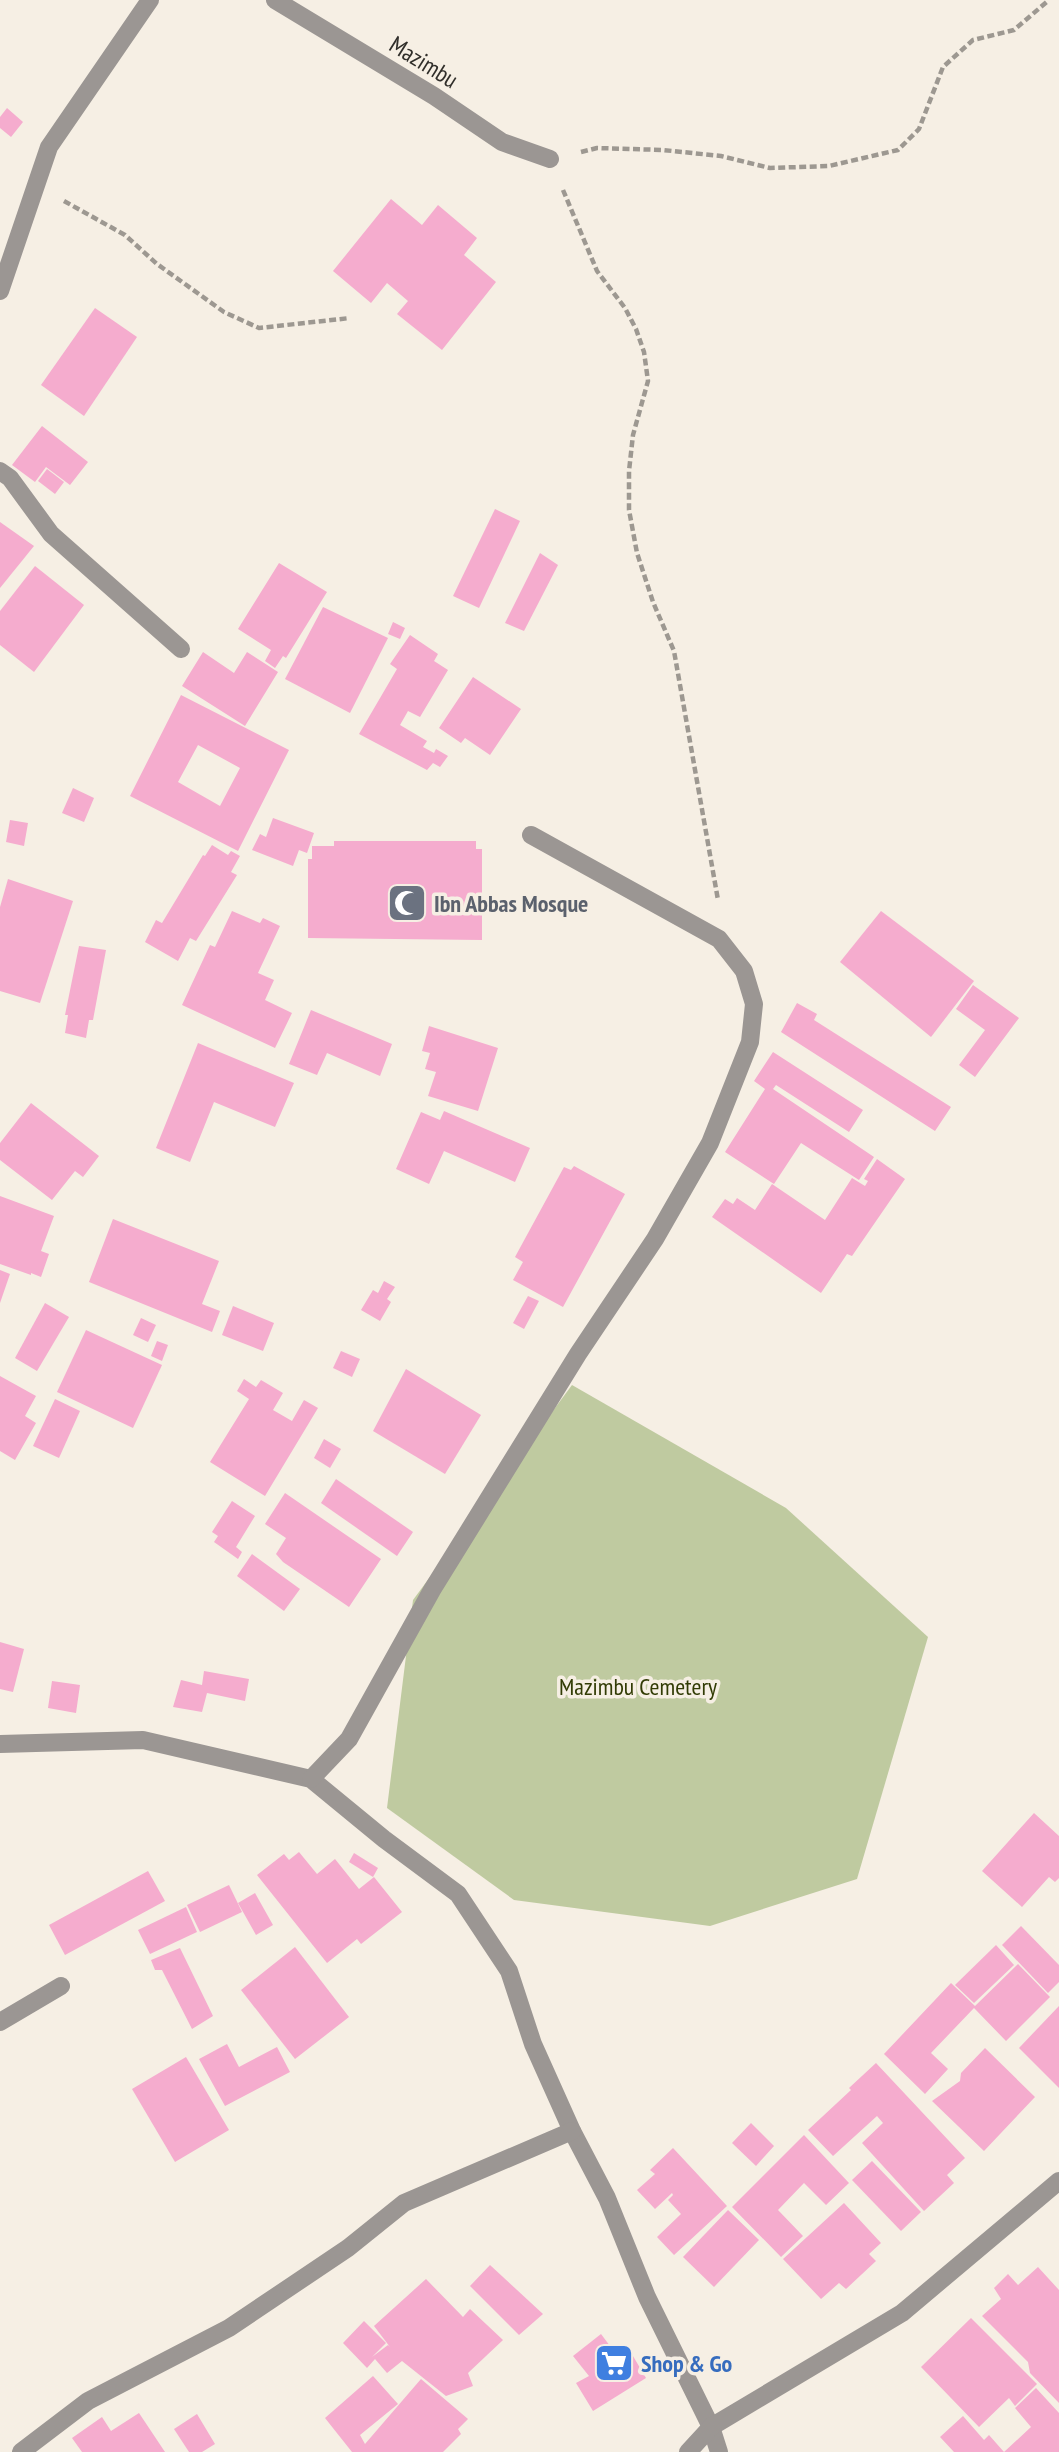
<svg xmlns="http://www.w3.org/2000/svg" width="1059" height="2452" font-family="'PT Sans Narrow',sans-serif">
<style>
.green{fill:#bfcaa0}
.building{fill:#f5acce;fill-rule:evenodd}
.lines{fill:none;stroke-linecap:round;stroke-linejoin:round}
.path{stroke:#9d9891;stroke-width:4.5;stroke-dasharray:7 3.5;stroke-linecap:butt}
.minor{stroke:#9b9693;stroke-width:18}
.labels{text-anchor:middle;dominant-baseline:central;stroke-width:7;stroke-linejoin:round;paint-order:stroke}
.street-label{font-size:24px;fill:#302e2a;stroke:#f6efe4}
.worship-label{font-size:24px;font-weight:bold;fill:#5b616d;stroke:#f6efe4;text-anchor:start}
.park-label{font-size:24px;fill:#323c05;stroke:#f6efe4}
.shop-label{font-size:24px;font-weight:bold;fill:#366cbe;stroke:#f6efe4;text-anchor:start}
</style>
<rect width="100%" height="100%" fill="#f6efe4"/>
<!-- green -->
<path class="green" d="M572,1385L786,1508L928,1637L857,1879L710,1926L514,1900L387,1808L413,1600Z"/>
<!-- building -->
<g class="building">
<path d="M7,108L23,122L11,137L0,128V117Z"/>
<path d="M391,199L422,225L438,205L477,238L464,255L496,282L442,350L397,314L408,301L387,283L371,303L333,271Z"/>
<path d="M95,308L137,337L84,416L41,385Z"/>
<path d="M42,426L88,462L70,485L46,467L35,482L12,465Z"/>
<path d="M47,469L64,482L55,494L38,481Z"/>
<path d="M495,509L520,521L479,608L453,596Z"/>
<path d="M0,522L34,546L0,588Z"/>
<path d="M540,553L558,565L524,631L505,623Z"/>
<path d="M279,563L327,592L286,658L283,656L275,668L265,661L271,650L238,629Z"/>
<path d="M35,566L84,605L34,672L0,645V611Z"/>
<path d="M323,607L388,638L350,713L285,679Z"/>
<path d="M393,622L405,628L400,639L388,634Z"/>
<path d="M410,635L438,654L434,661L448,670L420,717L408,711L400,725L427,741L423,747L434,753L436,749L448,756L440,767L433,763L427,770L359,734L397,669L390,664Z"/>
<path d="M203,652L234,673L247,652L278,672L245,726L182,686Z"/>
<path d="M473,677L521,709L490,755L465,738L461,743L439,728Z"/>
<path d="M181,695L289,750L238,851L130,796ZM198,745L240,768L220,806L178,782Z"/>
<path d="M73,788L94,798L84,822L62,813Z"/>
<path d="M273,818L314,833L307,853L299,850L293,866L252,850L260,834L266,837Z"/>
<path d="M10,820L28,823L24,846L6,842Z"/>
<path d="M334,841H476V849H482V940L308,938V859H312V846H334Z"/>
<path d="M212,845L228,855L231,851L240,856L231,872L237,875L196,941L190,938L178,961L145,942L156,920L162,923L203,855L205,856Z"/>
<path d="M8,879L73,901L40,1003L0,991V907Z"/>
<path d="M232,911L260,923L263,918L280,926L258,973L274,980L265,1000L292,1013L275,1048L182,1005L210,945L215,947Z"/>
<path d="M881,911L974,981L931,1037L840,962Z"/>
<path d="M79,946L106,950L93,1020H89L86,1038L65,1033L68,1015H65Z"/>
<path d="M973,985L1019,1018L975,1077L959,1065L985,1030L956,1009Z"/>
<path d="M797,1003L817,1014L814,1020L951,1107L935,1131L781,1032Z"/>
<path d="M311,1010L392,1044L380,1076L327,1053L317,1075L289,1064Z"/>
<path d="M429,1026L498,1048L478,1111L428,1096L436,1072L425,1069L430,1053L422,1051Z"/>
<path d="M198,1043L294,1083L275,1127L214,1102L190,1162L156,1148Z"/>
<path d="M773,1052L863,1110L849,1132L776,1085L773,1089L874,1157L859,1180L801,1143L774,1184L725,1152L765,1089L754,1081Z"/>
<path d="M31,1103L99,1156L83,1177L75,1171L52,1200L0,1160V1143Z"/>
<path d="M444,1111L530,1148L515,1182L444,1151L429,1184L396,1169L421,1112L440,1120Z"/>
<path d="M877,1159L905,1179L852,1256L847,1254L821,1293L712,1217L725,1199L733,1204L737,1198L755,1210L772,1184L825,1220L852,1178L865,1186L868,1181L864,1179Z"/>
<path d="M574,1166L625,1194L563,1307L513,1280L523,1262L515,1257L564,1167L571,1170Z"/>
<path d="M0,1196L54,1216L41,1251L49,1254L41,1277L31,1273V1275L0,1264Z"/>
<path d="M113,1219L219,1261L202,1304L220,1311L212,1332L89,1282Z"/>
<path d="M0,1270L10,1274L0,1303Z"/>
<path d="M384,1281L395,1287L387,1299L391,1302L380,1321L361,1310L373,1290L378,1293Z"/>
<path d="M528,1296L539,1301L524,1329L513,1323Z"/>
<path d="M45,1303L69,1317L37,1371L15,1358Z"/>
<path d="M233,1306L274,1323L263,1351L222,1335Z"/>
<path d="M141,1318L156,1325L148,1342L133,1335Z"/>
<path d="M86,1330L162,1365L133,1428L57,1392Z"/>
<path d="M157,1341L168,1345L162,1361L151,1356Z"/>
<path d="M341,1351L360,1359L352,1377L333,1368Z"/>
<path d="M406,1369L481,1415L445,1474L373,1431Z"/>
<path d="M0,1376L36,1396L25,1416L36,1423L15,1460L0,1451Z"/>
<path d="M244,1379L256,1387L261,1380L283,1393L273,1410L292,1421L304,1400L318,1408L265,1496L210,1462L249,1399L237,1391Z"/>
<path d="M55,1399L80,1411L59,1458L33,1446Z"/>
<path d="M324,1439L341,1449L330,1468L314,1458Z"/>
<path d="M336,1479L413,1532L397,1556L321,1503Z"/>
<path d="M285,1493L381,1559L349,1607L283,1562L276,1554L286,1538L265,1524Z"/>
<path d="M232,1501L255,1516L236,1547L242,1552L238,1559L214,1542L218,1536L212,1532Z"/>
<path d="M252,1554L300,1589L284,1611L237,1576Z"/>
<path d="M0,1642L24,1649L13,1692L0,1689Z"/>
<path d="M204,1671L249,1679L245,1701L207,1693L202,1712L173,1707L181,1680L202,1685Z"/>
<path d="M52,1681L80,1685L76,1713L48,1708Z"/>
<path d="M1034,1813L1059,1836V1878L1055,1882L1049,1877L1022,1907L982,1871Z"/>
<path d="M299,1852L317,1874L335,1859L359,1889L374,1877L402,1912L361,1944L357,1939L327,1963L257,1875L284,1854L289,1860Z"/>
<path d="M354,1853L378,1868L373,1877L349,1862Z"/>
<path d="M148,1871L165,1901L65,1955L49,1925Z"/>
<path d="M229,1885L242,1912L200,1932L187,1905Z"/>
<path d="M255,1893L273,1925L256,1935L238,1903Z"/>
<path d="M186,1907L197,1932L150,1954L138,1930Z"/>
<path d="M1021,1926L1059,1965V1982L1048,1993L1002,1945Z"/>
<path d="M996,1945L1014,1965L974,2003L955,1985Z"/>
<path d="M295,1947L349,2017L295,2059L241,1990Z"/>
<path d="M180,1948L213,2016L192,2029L162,1970H155L151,1960Z"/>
<path d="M1018,1964L1050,1997L1006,2041L974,2008L931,2053L948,2069L925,2094L884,2054L951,1983L975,2006Z"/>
<path d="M1059,2006V2088L1019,2048Z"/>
<path d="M227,2044L239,2067L277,2047L290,2072L225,2106L199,2059Z"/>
<path d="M985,2048L1035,2097L984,2151L932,2101L960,2081L961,2073Z"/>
<path d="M186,2057L229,2130L175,2162L132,2089Z"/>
<path d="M876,2063L965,2158L947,2175L954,2183L924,2211L862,2143L883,2123L877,2116L833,2156L808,2130L851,2090L849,2088Z"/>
<path d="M751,2123L774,2146L756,2166L732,2143Z"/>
<path d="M804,2135L849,2183L826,2205L804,2183L778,2210L803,2236L781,2257L732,2207Z"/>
<path d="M673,2148L727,2206L674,2255L657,2237L681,2214L668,2200L673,2195L672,2193L655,2209L637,2190L655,2174L650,2170Z"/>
<path d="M872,2161L921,2212L901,2231L852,2180Z"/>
<path d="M844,2203L881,2243L869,2254L876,2261L846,2289L839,2283L821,2299L783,2259Z"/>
<path d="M728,2210L759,2240L714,2287L683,2257Z"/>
<path d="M490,2265L543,2314L519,2335L470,2286Z"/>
<path d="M1038,2267L1059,2290V2403L1030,2373L1028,2362L982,2316L1001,2299L994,2288L1008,2274L1018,2285Z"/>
<path d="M426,2279L463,2317L470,2309L503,2340L468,2373L473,2386L446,2396L402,2361L387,2373L375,2359L367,2368L343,2343L364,2321L386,2343L372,2357L388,2345L390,2347L374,2326Z"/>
<path d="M971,2318L1037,2384L1015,2406L1009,2398L979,2427L921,2367Z"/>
<path d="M601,2334L619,2358L630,2351L646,2378L593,2411L576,2383L589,2376L573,2356Z"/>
<path d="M373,2376L398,2404L360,2435L365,2444L421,2379L468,2419L458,2429L461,2434L443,2452H352L325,2418Z"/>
<path d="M1036,2388L1059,2413V2452H954L940,2437L963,2416L984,2440L989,2435L1004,2452L1031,2427L1015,2408Z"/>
<path d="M139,2413L165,2452H82L72,2438L102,2417L111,2431Z"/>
<path d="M197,2414L215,2444L202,2452H189L174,2429Z"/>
</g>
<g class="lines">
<!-- path -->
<g class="path">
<path d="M581,152L597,148L663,150L721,156L770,168L829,166L898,150L919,129L943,67L973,40L1014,30L1049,0"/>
<path d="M563,190L597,271L625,308L636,329L644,352L648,381L633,435L629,471V510L637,553L653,602L674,651L718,900"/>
<path d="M64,201L125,235L157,264L224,312L259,328L350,318"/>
</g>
<!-- minor -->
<g class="minor">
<path d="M275,0L434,96L502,142L550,159"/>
<path d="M0,291L49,147L150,0"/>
<path d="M0,471L10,478L51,534L181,649"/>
<path d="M0,1744L143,1740L311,1779L384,1839L458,1894L509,1971L533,2044L572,2131L607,2198L647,2297L711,2427L719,2452"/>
<path d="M311,1779L349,1739L432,1590L578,1354L655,1239L710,1143L750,1042L754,1004L744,971L719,939L531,835"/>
<path d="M0,2022L61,1986"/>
<path d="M21,2452L88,2401L229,2328L348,2248L404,2203L572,2131"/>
<path d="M688,2452L711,2427L902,2313L1059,2181"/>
</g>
</g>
<!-- icons -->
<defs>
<g id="mosque-square" transform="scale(2.0125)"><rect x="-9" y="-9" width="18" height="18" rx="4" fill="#6b7280" stroke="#f6efe4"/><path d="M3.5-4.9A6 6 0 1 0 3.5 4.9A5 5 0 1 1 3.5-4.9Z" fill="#fff"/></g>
<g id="supermarket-square" transform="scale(2.0125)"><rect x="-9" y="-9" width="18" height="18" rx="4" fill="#3f7fe0" stroke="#f6efe4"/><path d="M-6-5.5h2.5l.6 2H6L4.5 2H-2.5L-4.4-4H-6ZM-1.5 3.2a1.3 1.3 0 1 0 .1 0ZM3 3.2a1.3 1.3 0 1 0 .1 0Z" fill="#fff"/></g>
</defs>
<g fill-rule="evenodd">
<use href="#mosque-square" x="407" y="903"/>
<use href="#supermarket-square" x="614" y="2363"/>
</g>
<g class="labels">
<!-- street labels -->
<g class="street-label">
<text transform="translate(424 62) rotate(32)">Mazimbu</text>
</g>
<!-- worship labels -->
<g class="worship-label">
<text x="434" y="903">Ibn Abbas Mosque</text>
</g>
<!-- park labels -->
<g class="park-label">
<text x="638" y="1686">Mazimbu Cemetery</text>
</g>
<!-- shop labels -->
<g class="shop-label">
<text x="641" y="2363">Shop &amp; Go</text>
</g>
</g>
</svg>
